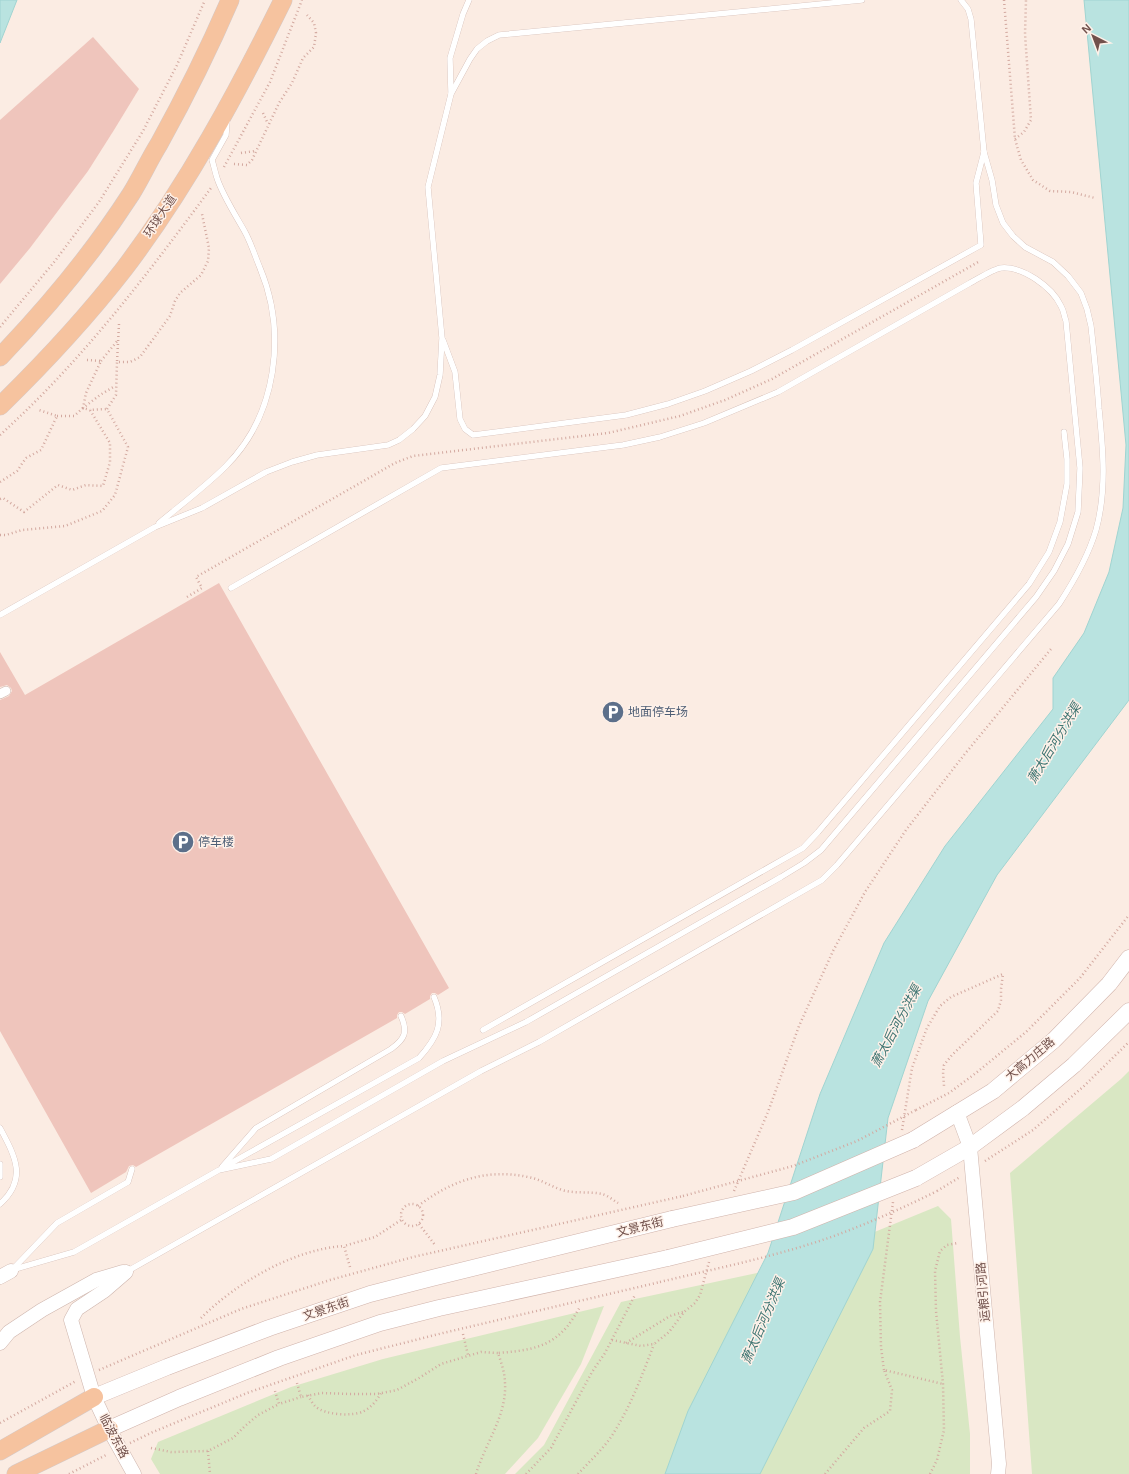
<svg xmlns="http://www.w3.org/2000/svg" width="1129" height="1474" font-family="Arial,'Noto Sans SC',sans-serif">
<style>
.green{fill:#d9e7c3}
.water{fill:#b9e3e0;stroke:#a0d4d1}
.building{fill:#efc5bc}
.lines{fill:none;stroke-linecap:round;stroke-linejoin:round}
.service-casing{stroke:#ceb5ad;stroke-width:6}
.pedestrian-casing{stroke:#ceb5ad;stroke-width:10}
.tertiary-casing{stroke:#ceb5ad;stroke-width:15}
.secondary-casing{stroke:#d0b3ab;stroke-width:17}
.primary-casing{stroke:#d4cac9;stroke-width:19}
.path{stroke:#d3a9a0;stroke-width:2.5;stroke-dasharray:1 3;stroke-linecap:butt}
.service{stroke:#fff;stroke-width:5.5}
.pedestrian{stroke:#fff;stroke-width:9}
.tertiary{stroke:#fff;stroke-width:14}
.secondary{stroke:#fff;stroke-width:16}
.primary{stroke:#f6c39f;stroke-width:18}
.secondary-bridge-casing{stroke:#d0b3ab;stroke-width:17;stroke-linecap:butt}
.path-bridge{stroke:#d3a9a0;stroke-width:2.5;stroke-dasharray:1 3;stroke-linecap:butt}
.secondary-bridge{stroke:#fff;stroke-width:16}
.labels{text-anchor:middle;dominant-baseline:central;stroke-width:3;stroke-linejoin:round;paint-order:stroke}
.street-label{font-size:12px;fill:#71504b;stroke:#fef1e9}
.service-label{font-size:12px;fill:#4e5e75;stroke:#fef1e9;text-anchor:start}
.water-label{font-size:13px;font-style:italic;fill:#407673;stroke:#fef1e9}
</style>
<rect width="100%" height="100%" fill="#fbece3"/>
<!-- green -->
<g class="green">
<path d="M1129,1071V1474H1032L1010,1173L1121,1079Z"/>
<path d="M938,1206L951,1219L960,1337L970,1434V1474H515L544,1445L621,1302L794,1265Z"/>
<path d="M604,1306L581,1364L538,1438L505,1474H160L151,1459L158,1442L291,1387L383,1359Z"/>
</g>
<!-- water -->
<g class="water">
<path d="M0,0H17L0,43Z"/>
<path d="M1084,0H1129V700L997,875L928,1001L888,1118L873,1249L760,1474H665L688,1411L768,1253L820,1094L884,943L945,846L1053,709V678L1084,633L1109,572L1123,508L1126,445Z"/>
</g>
<!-- building -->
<g class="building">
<path d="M93,37L139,89L114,130L88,171L30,248L0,284V120Z"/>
<path d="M219,583L449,988L438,995L435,993H432L430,996V999L405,1014L402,1012H399L397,1015V1018L136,1167L133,1165L129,1166L126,1172L91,1193L0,1031V700L9,696L12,691L11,688L7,685L0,687V652L25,695Z"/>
</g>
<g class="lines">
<!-- service casing -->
<g class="service-casing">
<g id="service">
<path d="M451,93L450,58L463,14L469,0"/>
<path d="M443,340L455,372L460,419L465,429L473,435L626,415L668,404L705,391L751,371L792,350L981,245L976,183L984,152"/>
<path d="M159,523C182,504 206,486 226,466C277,415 287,333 260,268C255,256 251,243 245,232C236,216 222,194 217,178C215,172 214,166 212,160L226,135L227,121"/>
<path d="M0,615L155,527L202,508L266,472L292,462L317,455L388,445L399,440L413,429L425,416L435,397L440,375L442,338L428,187L451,94L470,59L477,49L487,41L499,35L862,0"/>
<path d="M483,1030L803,848L818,832L1029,584L1049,552L1060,522L1067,484V459L1064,432"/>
<path d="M0,1128C15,1156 28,1179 0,1204"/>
<path d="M0,1164V1177"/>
<path d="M222,1167L256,1128L391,1049C405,1039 408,1032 401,1016"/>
<path d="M224,1167L419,1058C437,1038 445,1023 434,997"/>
<path d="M12,1270L74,1252L219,1170L271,1159L443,1061L526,1022L781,877L804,863L821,850L1036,597L1054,571L1068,544L1078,512L1080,468L1066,321C1064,316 1064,311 1061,306C1052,287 1023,266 1001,268C993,269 978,279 970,283L778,392L704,423L660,437L623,445L441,468L231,588"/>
<path d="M12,1270L57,1223L128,1182L132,1169"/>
<path d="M126,1272L481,1071L539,1042L822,880L837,865L855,844L1059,604C1074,581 1088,557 1096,530C1107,490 1103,449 1099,409C1097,381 1094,354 1091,326L1087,309L1081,293L1068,276L1053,262L1025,247L1013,236L1003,223L996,205L992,180L984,152L971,19L968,9L961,0"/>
</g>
</g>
<!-- pedestrian casing -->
<g class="pedestrian-casing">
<path id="pedestrian" d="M0,694L6,691"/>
</g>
<!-- tertiary casing -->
<g class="tertiary-casing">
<g id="tertiary">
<path d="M957,1112L970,1147L999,1464L998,1474"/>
<path d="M126,1272L104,1291L77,1309L71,1320L94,1397L109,1429L134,1474"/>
<path d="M0,1277L11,1271"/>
<path d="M0,1343L9,1332L42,1310L96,1280L123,1272"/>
</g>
</g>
<!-- secondary casing -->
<g class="secondary-casing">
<g id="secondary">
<path d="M913,1140L993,1091L1054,1040L1109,984L1129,958"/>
<path d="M916,1178L970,1147L1023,1108L1074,1065L1129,1011"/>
<path d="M94,1397L167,1367L269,1328L370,1294L432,1278L672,1219"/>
<path d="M109,1429L179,1398L279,1358L380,1323L439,1308L668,1258"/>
</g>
</g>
<!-- primary casing -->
<g class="primary-casing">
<g id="primary">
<path d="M0,357C48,307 93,253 131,194C141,178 149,160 159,144C185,97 209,49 230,0"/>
<path d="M0,406C44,363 86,318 124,269C187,186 237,93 283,0"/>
<path d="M0,1451L94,1397"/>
<path d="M16,1474L109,1429"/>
</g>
</g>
<!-- path -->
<g class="path">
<path d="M1004,0L1015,139L1021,160L1033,180L1050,191L1071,192L1095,198"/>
<path d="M263,113L268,124"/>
<path d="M1015,139L1024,132L1031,120L1025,34L1026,0"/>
<path d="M241,153L255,151"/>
<path d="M234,164L247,165L252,160L279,103L292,83L303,58L314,47L316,33L314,23L307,15"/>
<path d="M224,167L270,82L302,0"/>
<path d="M119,324L117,362H130L140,357L170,316L175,301L180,293L201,275L208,261L209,248L202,214"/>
<path d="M0,327L55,261L99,202L143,131L177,65L205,0"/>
<path d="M87,360L101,361L86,393L83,408L100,395L115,386"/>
<path d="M101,361L118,340"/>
<path d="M107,409L116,395L117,362"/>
<path d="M57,416H74L83,408L90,410"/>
<path d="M0,435C81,362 147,275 211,188"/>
<path d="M0,482L17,471L26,458L41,450L57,416L39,410"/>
<path d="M0,499L3,498L24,512L58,485L72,490L86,485L103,486L110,462V443L90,410L107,409"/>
<path d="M0,535H6L22,530L65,526L102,511L115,495L128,447L107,409"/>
<path d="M187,597L202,588L196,577L395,463L413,456L608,433L680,416L725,400L772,379L980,261"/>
<path d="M916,1110L949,1093L976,1073L1026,1032L1080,978L1129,915"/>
<path d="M902,1130L912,1068L927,1028L940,1006L951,997L1003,974L1001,989V1000L998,1011L952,1055L944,1065L943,1072L944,1086"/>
<path d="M985,1161L1033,1130L1084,1086L1129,1042"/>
<path d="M734,1191L768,1112L799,1026L833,951L865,892L906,830L964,755L1051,649"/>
<path d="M937,1191L960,1177"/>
<circle cx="412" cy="1215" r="11"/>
<path d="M418,1206C451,1181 486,1168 528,1177C540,1179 550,1186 562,1190C575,1194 589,1191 602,1194C607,1195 613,1200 618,1203"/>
<path d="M419,1224L435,1245"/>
<path d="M350,1267L344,1246L375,1237L401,1220"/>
<path d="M201,1318C236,1283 294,1249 344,1246"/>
<path d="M463,1334L468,1355"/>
<path d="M612,1340L641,1346L654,1344L669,1332L684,1312L695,1303L700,1295L709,1262"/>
<path d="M626,1343L670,1316L683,1312"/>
<path d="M99,1370L241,1309L330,1280L413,1257L683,1196"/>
<path d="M884,1370L881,1347L880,1302L893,1202"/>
<path d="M297,1383L301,1397L322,1393L350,1394H377L397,1390L419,1378L441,1364L481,1352L498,1353"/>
<path d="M275,1391L279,1404L301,1397"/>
<path d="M308,1395C310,1399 312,1403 315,1406C324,1415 353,1417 364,1411C372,1407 377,1400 381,1393"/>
<path d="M0,1423L76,1381"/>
<path d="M130,1443L153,1432L247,1393L356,1355L443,1333L660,1282"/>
<path d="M151,1448L171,1452L208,1451L233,1438L245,1426L258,1415L279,1404"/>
<path d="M208,1451L210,1474"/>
<path d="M69,1474L108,1454"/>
<path d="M476,1474C485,1444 507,1415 505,1383C505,1373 501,1362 498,1353C522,1351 545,1349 562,1332C569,1326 575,1315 580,1307"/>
<path d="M526,1474L551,1448L592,1372L605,1353L635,1295"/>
<path d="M578,1474C589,1462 602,1450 611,1437C630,1408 642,1376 654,1344"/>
<path d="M825,1474L864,1428L890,1411L892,1390L884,1370L943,1384"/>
<path d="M930,1474L937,1460L944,1430L943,1384L936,1311L935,1271L940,1251L947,1245L958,1243"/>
</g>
<!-- service -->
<use href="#service" class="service"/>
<!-- pedestrian -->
<use href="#pedestrian" class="pedestrian"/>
<!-- tertiary -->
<use href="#tertiary" class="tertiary"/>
<!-- secondary -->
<use href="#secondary" class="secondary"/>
<!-- primary -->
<use href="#primary" class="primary"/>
<!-- secondary-bridge casing -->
<g class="secondary-bridge-casing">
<g id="secondary-bridge">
<path d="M672,1219L794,1192L913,1140"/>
<path d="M668,1258L793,1227L916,1178"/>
</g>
</g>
<!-- path-bridge -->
<g class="path-bridge">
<path d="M683,1196L793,1166L857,1141L916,1110"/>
<path d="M660,1282C718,1268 778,1256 834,1236C869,1223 903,1208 937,1191"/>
</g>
<!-- secondary-bridge -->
<use href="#secondary-bridge" class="secondary-bridge"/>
</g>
<!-- icons -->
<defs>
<g id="parking-disc" transform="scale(1.15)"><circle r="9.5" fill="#5c6f8a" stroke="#fef1e9"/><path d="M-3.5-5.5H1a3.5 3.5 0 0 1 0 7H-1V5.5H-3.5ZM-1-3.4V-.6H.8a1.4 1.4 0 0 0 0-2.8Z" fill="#fff"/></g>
</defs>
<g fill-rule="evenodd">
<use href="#parking-disc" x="613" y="712"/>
<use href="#parking-disc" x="183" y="842"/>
</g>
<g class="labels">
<!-- street labels -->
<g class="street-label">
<text transform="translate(160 216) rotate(-56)">环球大道</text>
<text transform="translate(1030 1059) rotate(-40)">大高力庄路</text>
<text transform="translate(640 1227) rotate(-14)">文景东街</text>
<text transform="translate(983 1292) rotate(-95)">运粮引河路</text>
<text transform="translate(326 1309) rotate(-19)">文景东街</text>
<text transform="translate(114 1436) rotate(62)">临波东路</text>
</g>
<!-- service labels -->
<g class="service-label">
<text x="628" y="712">地面停车场</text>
<text x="198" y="842">停车楼</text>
</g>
<!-- water labels -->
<g class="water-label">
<text transform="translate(1054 743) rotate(-59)">萧太后河分洪渠</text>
<text transform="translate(896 1026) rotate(-62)">萧太后河分洪渠</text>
<text transform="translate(763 1321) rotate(-67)">萧太后河分洪渠</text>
</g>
</g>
<!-- north arrow -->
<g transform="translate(1093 36) rotate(318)" stroke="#fef1e9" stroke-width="3" paint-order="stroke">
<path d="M0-3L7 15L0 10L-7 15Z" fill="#71504b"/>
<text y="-6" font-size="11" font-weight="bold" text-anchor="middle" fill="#71504b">N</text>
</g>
</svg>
